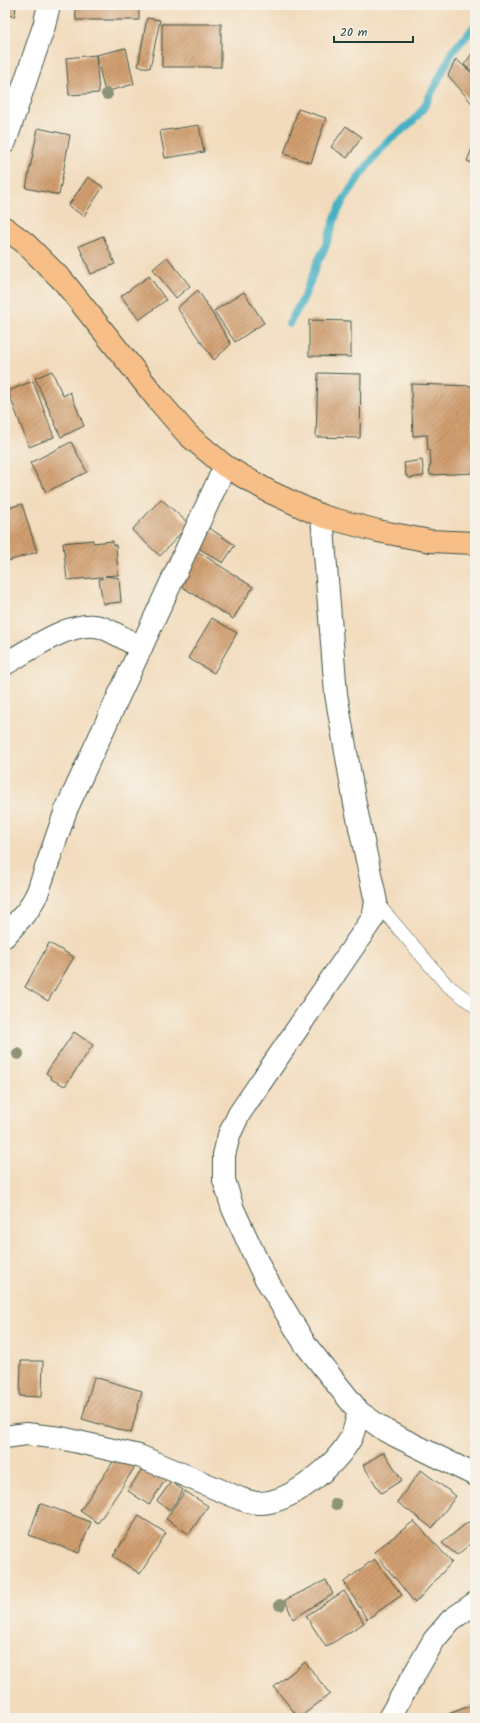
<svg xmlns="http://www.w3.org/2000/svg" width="480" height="1723" font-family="Kalam,sans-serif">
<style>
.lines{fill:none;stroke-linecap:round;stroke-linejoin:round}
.stream{stroke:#45b0c3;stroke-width:8}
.building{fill:url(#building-hatch)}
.lane-casing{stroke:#3f5548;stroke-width:14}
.street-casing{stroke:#3f5548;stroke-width:24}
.primary-casing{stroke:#3f5548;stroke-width:24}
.lane{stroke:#fff;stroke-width:13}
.street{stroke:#fff;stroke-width:22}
.primary{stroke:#f7be87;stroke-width:22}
.tree{fill:#8e9478}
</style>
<defs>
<pattern id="building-hatch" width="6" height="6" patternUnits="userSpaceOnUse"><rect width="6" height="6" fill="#d19f70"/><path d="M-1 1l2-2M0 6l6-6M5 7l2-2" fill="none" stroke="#a9835d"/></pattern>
</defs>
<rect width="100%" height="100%" fill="#f7f3e8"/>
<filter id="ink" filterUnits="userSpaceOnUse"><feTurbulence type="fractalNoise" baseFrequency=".025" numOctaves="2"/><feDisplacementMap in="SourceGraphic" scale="8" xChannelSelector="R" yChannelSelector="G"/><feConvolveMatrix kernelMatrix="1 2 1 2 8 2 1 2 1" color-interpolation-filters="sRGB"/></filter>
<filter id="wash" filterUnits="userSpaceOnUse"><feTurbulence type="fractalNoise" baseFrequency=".012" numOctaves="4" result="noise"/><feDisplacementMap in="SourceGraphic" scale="16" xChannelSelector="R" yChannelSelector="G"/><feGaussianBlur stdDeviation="0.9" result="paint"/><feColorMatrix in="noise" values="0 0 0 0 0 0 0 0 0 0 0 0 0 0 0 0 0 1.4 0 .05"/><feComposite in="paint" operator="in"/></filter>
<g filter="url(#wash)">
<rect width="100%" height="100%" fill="#f2dbbc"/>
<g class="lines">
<!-- stream -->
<path class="stream" d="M289,324L304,297L318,261L325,248L336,215L343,201L361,174L385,144L412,122L423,109L453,51L475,26"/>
</g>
<g id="blocks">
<!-- building -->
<g class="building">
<path d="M5,5H16L15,16L5,15Z"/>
<path d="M75,5H139V20H76Z"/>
<path d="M147,18L160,20L150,68L138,66Z"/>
<rect x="162" y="24" width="59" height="43"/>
<path d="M126,48L134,84L105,92L96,55L99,93L69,95L66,58L96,55Z"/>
<path d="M475,49V74L464,65Z"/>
<path d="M456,59L475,76V107L448,75Z"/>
<path d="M298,109L326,118L311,163L284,154Z"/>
<path d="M199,125L204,152L165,158L160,131Z"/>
<path d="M346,126L362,137L347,158L331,147Z"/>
<path d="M38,128L70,135L59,195L26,188Z"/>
<path d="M475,141V164L467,161Z"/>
<path d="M88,177L103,187L84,216L68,206Z"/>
<path d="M103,236L115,264L91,274L79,246Z"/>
<path d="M167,257L190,286L176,298L153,269Z"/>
<path d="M149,276L166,300L139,320L121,296Z"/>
<path d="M198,290L231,344L214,360L177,308Z"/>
<path d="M244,292L264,323L235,342L214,311Z"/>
<path d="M309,320L351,321V357L309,356Z"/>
<path d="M52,371L63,396L70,392L84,426L61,437L35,378Z"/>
<path d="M318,373L361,374L360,438L316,437Z"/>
<path d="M33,381L54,437L29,447L8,391Z"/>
<path d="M411,384L474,386L472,434L475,473L430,475L429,466H431L430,450H428L427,435L413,436Z"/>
<path d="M71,442L87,472L46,492L30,463Z"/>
<path d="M422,460L424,476L409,478L408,476H406L404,463Z"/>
<path d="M161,499L189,524L160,556L132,530Z"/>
<path d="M22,504L37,552L5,562V509Z"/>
<path d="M203,524L235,545L223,563L190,543Z"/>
<path d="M93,540V543L113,541V545H116L118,575L105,576L119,578L121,602L103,604L99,579H102V577L67,580L63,543Z"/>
<path d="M183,542L253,587L233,619L162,574Z"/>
<path d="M212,618L237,633L214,673L188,658Z"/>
<path d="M49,943L74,957L48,1001L25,987Z"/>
<path d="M74,1032L93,1045L65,1086L51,1079L52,1078L46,1073Z"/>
<path d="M21,1361H43L42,1397L20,1396Z"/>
<path d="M94,1377L142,1391L131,1433L82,1419Z"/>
<path d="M384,1452L402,1480L381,1493L363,1465Z"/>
<path d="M119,1453L137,1464L98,1523L80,1511Z"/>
<path d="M144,1465L166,1479L149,1505L128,1491Z"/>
<path d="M421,1470L456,1496L432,1528L397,1502Z"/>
<path d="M171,1482L183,1490L170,1510L157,1501Z"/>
<path d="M185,1491L208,1506L189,1534L166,1519Z"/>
<path d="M40,1503L91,1522L79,1553L29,1535Z"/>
<path d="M139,1516L166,1533L140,1574L113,1556Z"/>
<path d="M414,1521L452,1562L415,1603L374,1552Z"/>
<path d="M468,1522L475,1527V1540L457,1555L442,1543Z"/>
<path d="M374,1559L402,1595L367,1619L344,1582Z"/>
<path d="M326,1580L333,1594L293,1619L285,1600Z"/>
<path d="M344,1591L364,1623L326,1647L306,1616Z"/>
<path d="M305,1662L330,1694L299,1718L274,1687Z"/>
<path d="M475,1704V1718H438Z"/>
</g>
</g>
</g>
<g filter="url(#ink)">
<use href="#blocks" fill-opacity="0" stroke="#3f5548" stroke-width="1"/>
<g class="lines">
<!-- lane casing -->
<g class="lane-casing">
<path id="lane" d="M376,902L446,984L475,1006"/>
</g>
<!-- street casing -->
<g class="street-casing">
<g id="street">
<path d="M5,142L44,26L49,5"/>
<path d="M322,516L336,694L355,804L376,902L373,918L239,1114L229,1135L224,1155V1180L233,1209L263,1274L305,1344L359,1412L386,1431L475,1475"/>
<path d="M5,664C28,651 72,619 100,627C111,630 130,642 141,648"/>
<path d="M5,936L28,910L37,894L66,810L225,466"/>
<path d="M5,1437L26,1434L61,1438L139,1456L241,1499C247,1501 253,1503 259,1503C292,1503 336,1465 351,1438C355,1430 356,1420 359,1412"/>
<path d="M389,1718L434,1640L451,1620L475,1603"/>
</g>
</g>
<!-- primary casing -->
<g class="primary-casing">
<path id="primary" d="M5,228L25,243L64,282L158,400L188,435L225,466L270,492L322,516L378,531L430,541L475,543"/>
</g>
<!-- lane -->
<use href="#lane" class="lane"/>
<!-- street -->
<use href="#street" class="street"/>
<!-- primary -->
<use href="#primary" class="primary"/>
</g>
<!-- trees -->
<g class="tree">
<circle cx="107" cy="94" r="6"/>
<circle cx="18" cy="1054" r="6"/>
<circle cx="336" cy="1504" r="6"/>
<circle cx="280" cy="1605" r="6"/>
</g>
</g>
<!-- margin -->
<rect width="480" height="1723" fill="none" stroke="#f7f3e8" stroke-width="20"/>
<!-- scale -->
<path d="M334 36v6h79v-6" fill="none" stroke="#1f3d34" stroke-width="2"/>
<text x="340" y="36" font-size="12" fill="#1f3d34" stroke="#f7f3e8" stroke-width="3" paint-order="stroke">20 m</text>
</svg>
